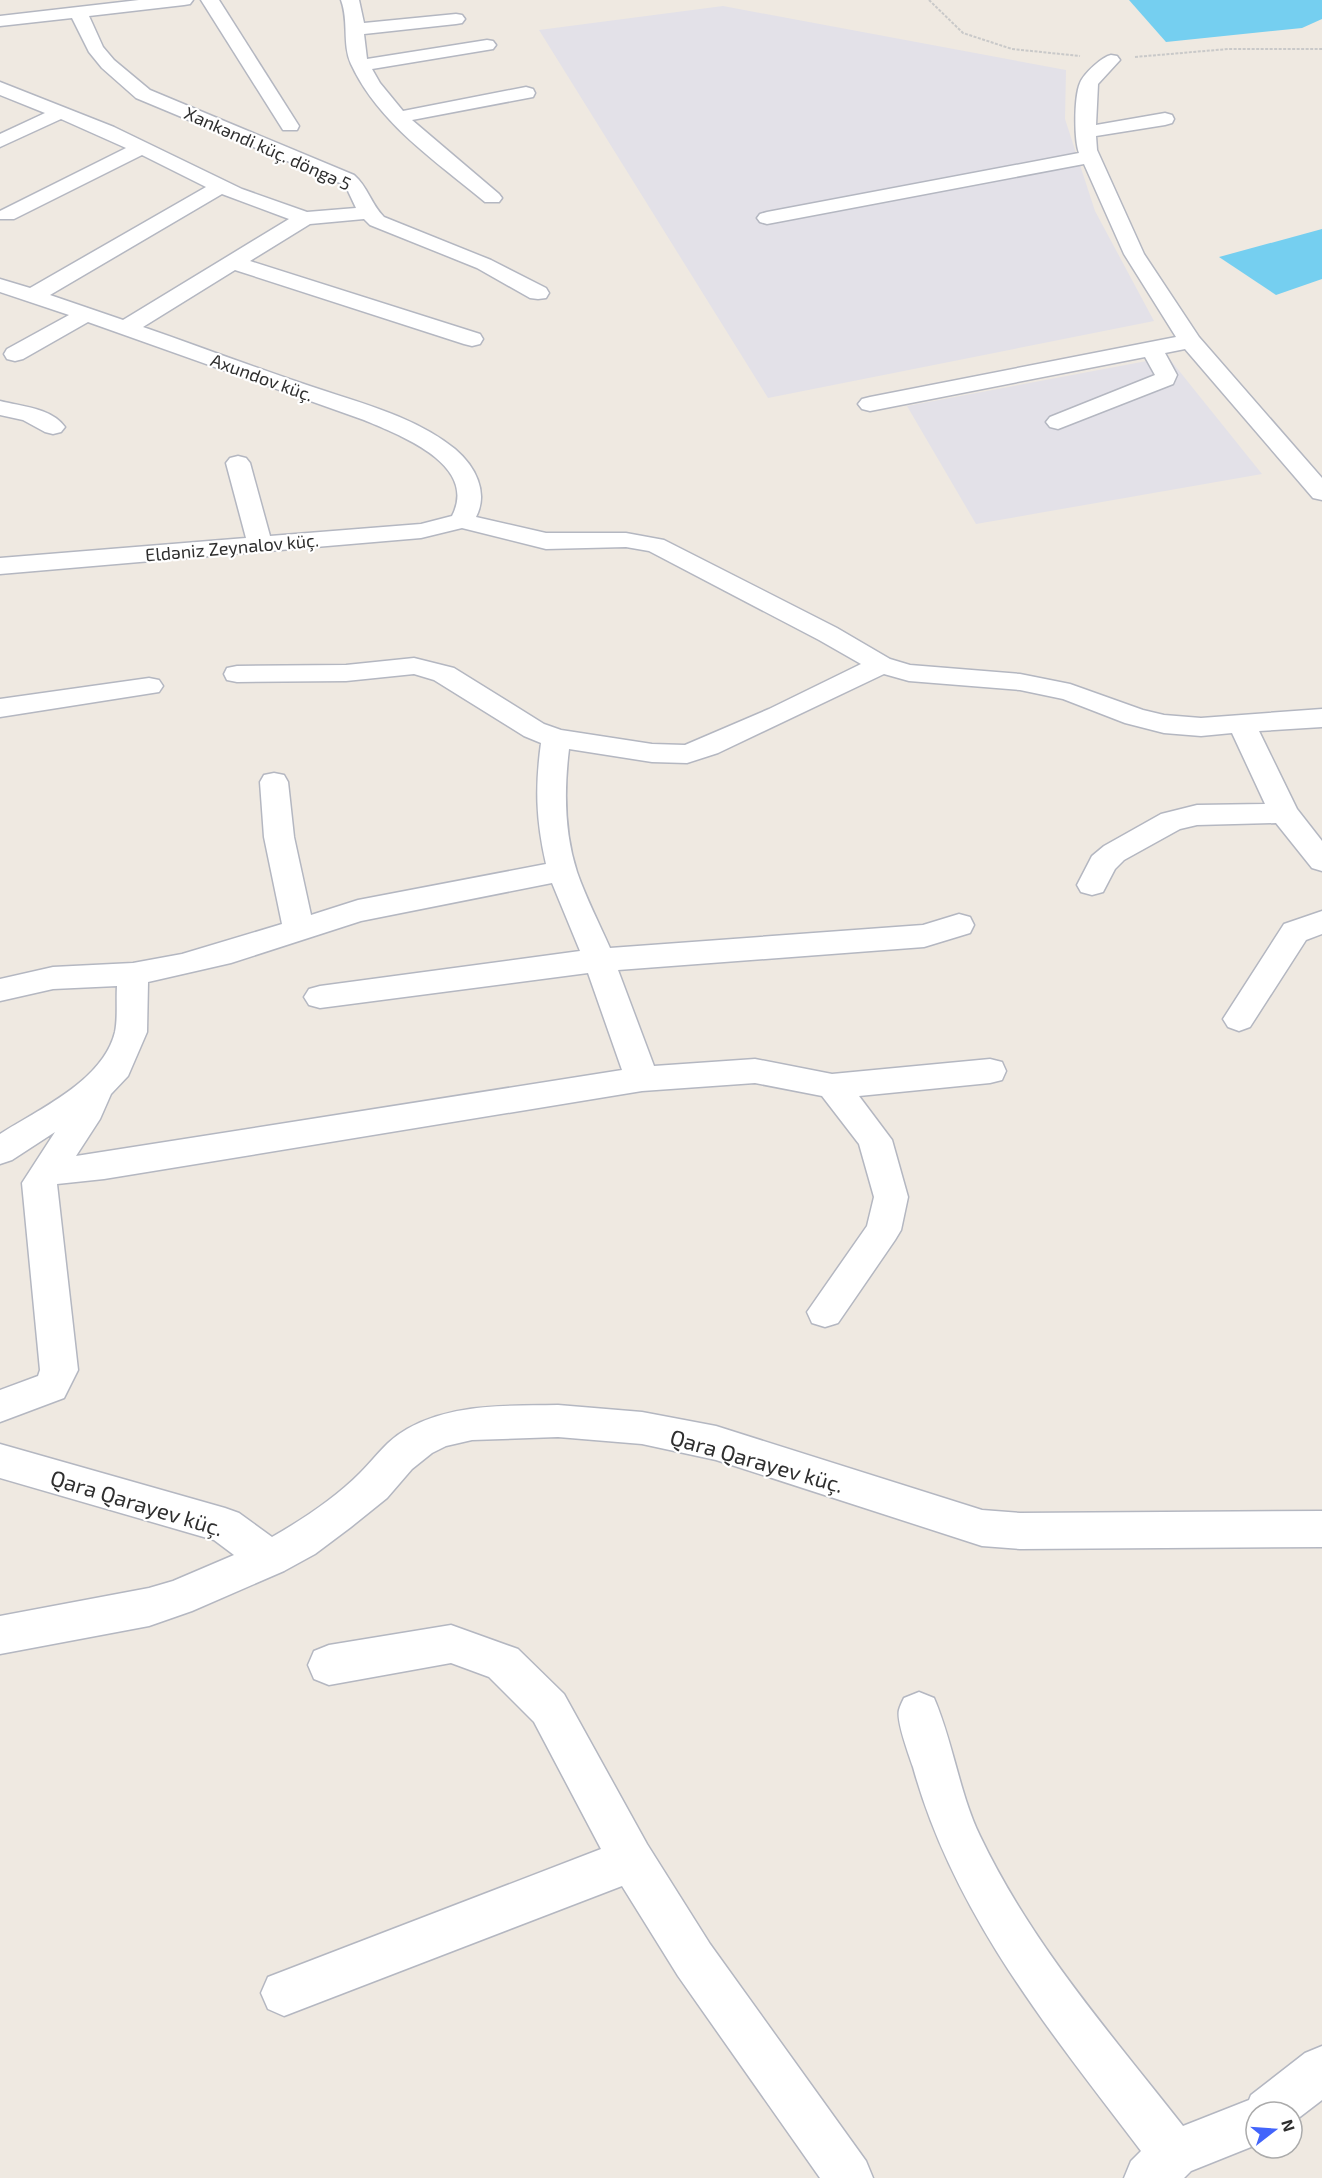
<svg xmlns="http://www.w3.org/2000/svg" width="1322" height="2178" font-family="'Exo 2',sans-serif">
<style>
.industrial{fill:#e3e1e8}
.water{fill:#75cff0}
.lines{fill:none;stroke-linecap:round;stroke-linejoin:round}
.minor-casing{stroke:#b4b7c1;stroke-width:3}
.path{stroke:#c9c9c9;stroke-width:2;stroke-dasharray:3 1.5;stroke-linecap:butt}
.minor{fill:#fff;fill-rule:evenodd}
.labels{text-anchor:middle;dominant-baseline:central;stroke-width:4.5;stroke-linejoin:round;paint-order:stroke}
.far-street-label{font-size:18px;fill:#2e2e2e;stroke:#fff}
.street-label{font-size:22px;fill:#2e2e2e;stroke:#fff}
</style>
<rect width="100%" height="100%" fill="#efe9e1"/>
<!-- industrial -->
<g class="industrial">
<path d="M723,6L1066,70L1065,119L1095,211L1154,321L768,398L539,30Z"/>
<path d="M1168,357L1262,474L976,524L907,406Z"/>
</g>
<!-- water -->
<g class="water">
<path d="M1129,0H1322V19L1302,28L1166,42Z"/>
<path d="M1322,229V279L1276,295L1219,257Z"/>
</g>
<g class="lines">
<!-- minor casing -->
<g class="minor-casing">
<g id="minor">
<path d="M139,0H193L190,4L184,5L89,16L103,47L114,60L150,90L354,175C368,187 371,204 384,217L491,260L546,288L549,293L546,298L538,299L530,298L477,268L370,225L364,219L310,224L250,261L480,334L483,339L480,344L472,346L464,344L235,270L143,327C195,345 248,365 301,383C352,401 412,414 455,449C475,466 489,492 476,517L546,533H626L664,540L837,628L890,659L910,665L1020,674L1070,684L1143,710L1164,715L1201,718L1322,709V727L1259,731L1297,809L1322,841V871L1312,868L1276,823L1197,825L1180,829L1124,860L1115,869L1103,892L1092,895L1081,892L1077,885L1092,856L1104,846L1161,814L1197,805L1265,804L1232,733L1201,736L1164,733L1125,723L1063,699L1020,690L909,681L884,674L718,753L687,763L652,762L569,749C564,790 564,832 577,872C586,898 599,923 610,948L923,925L959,914L970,917L974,925L970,933L924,947L618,970L654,1066L755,1059L832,1074L990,1059L1002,1062L1006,1071L1002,1080L990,1083L859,1096L892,1140L908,1197L901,1230L895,1240L838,1323L825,1327L812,1323L807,1312L867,1226L874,1197L859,1144L822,1096L755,1083L642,1091L104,1179L57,1184L78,1370L64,1398L0,1422V1390L38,1376L40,1370L22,1183L55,1132L12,1160L0,1164V1134C39,1109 103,1081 115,1032C118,1018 116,1001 117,986L53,989L0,1001V979L53,967L133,963L182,954L282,924L264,837L260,782L264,775L274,773L284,775L288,782L294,837L311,915L358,900L546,864C536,820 535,788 541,743L524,736L434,680L414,674L346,681L237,682L227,680L224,674L227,668L237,666L346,665L414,658L454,668L544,724L561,730L652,744L685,745L769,709L861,664L819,640L649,551L626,547L546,549L462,528L421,538L0,574V558L246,538L226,463L230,458L238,456L246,458L250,463L270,536L421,524L452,516C479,464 399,435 364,420L88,322L23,359L15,361L7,359L4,354L7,349L69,315L0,292V279L30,288L206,187L142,155L14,219H0V211L126,148L61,119L0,147V134L45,113L0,95V82L114,127L242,189L307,212L356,208L348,191L340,183L136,98L102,68L89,52L72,18L0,26V16ZM222,194L289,219L123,320L50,295ZM552,883L580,951L320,986L309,989L304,997L309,1005L320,1008L588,973L622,1070L76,1156L100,1119L111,1094L128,1076L147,1032L148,982L231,963L361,921Z"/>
<path d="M201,0H219L299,126L297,130H283Z"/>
<path d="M341,0H359L364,23L456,14L462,15L465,19L462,23L456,24L364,34L367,59L487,40L493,41L496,45L493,49L487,50L372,69L380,83L403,111L526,87L533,89L535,93L533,97L412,120L499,194L502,198L499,202H485C437,162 378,123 351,64C342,44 349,21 341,0Z"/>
<path d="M1111,55L1117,56L1120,60L1098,84L1096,125L1165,113L1172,115L1174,119L1172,123L1165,125L1096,136L1097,150L1144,254L1199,337L1322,478V500L1313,498L1185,349L1165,353L1177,375L1173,384L1058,429L1050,427L1046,422L1050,417L1155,375L1145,357L870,411L862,409L858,404L862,399L870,397L1176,337L1124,254L1084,164L767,224L760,222L757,218L760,214L767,212L1079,153C1074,140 1074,97 1080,83C1084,73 1102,57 1111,55Z"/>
<path d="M0,401C20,406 52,408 65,427L61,432L53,434L45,432L23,420L0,415Z"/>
<path d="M149,678L159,680L163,686L159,692L0,717V699Z"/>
<path d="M1322,911V934L1306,940L1250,1027L1239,1031L1228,1027L1223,1019L1284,924Z"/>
<path d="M558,1405L642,1412L716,1426L982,1510L1020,1513L1322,1511V1547L1020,1549L982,1546L716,1460L642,1444L558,1437L472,1440L446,1446L432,1453L412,1469L387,1498L351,1527L315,1554L284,1571L192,1611L149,1626L0,1654V1616L149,1588L173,1581L234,1555L214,1540L0,1478V1444L225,1508L239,1513L272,1537C302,1520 336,1497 360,1473C376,1457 387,1440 407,1429C453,1403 507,1406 558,1405Z"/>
<path d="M451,1625L518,1649L564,1694L647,1844L710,1944L866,2161L873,2178H820L678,1976L622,1886L284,2016L268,2009L261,1993L268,1977L601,1849L534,1722L489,1677L451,1663L329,1685L314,1679L308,1665L314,1651L329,1645Z"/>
<path d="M919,1692L934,1698C953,1742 959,1792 980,1836C1031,1943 1110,2033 1183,2126L1249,2100L1251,2095L1305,2053L1322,2046V2100L1292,2123V2112H1256V2145L1191,2171L1184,2178H1124L1131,2161L1141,2151C1050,2031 954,1915 913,1767C909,1755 896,1721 899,1710C900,1706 902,1702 904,1698Z"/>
</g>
</g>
<!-- path -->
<g class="path">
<path d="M929,0L963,33L1012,49L1080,56"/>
<path d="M1135,57L1228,49H1322"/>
</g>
<!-- minor -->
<use href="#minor" class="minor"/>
</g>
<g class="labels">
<!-- far-street labels -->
<g class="far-street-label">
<text transform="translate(268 148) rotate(24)">Xankəndi küç. döngə 5</text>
<text transform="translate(262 377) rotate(20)">Axundov küç.</text>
<text transform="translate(232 547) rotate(-5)">Eldəniz Zeynalov küç.</text>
</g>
<!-- street labels -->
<g class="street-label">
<text transform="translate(757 1460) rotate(16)">Qara Qarayev küç.</text>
<text transform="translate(137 1502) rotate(17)">Qara Qarayev küç.</text>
</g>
</g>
<!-- north arrow -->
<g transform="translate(1274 2130) rotate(73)"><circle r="28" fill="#ffffff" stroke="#ababab" stroke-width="1.5"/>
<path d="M0-4.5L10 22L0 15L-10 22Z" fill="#4264fb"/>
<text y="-9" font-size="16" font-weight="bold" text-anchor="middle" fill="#2e2e2e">N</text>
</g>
</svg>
